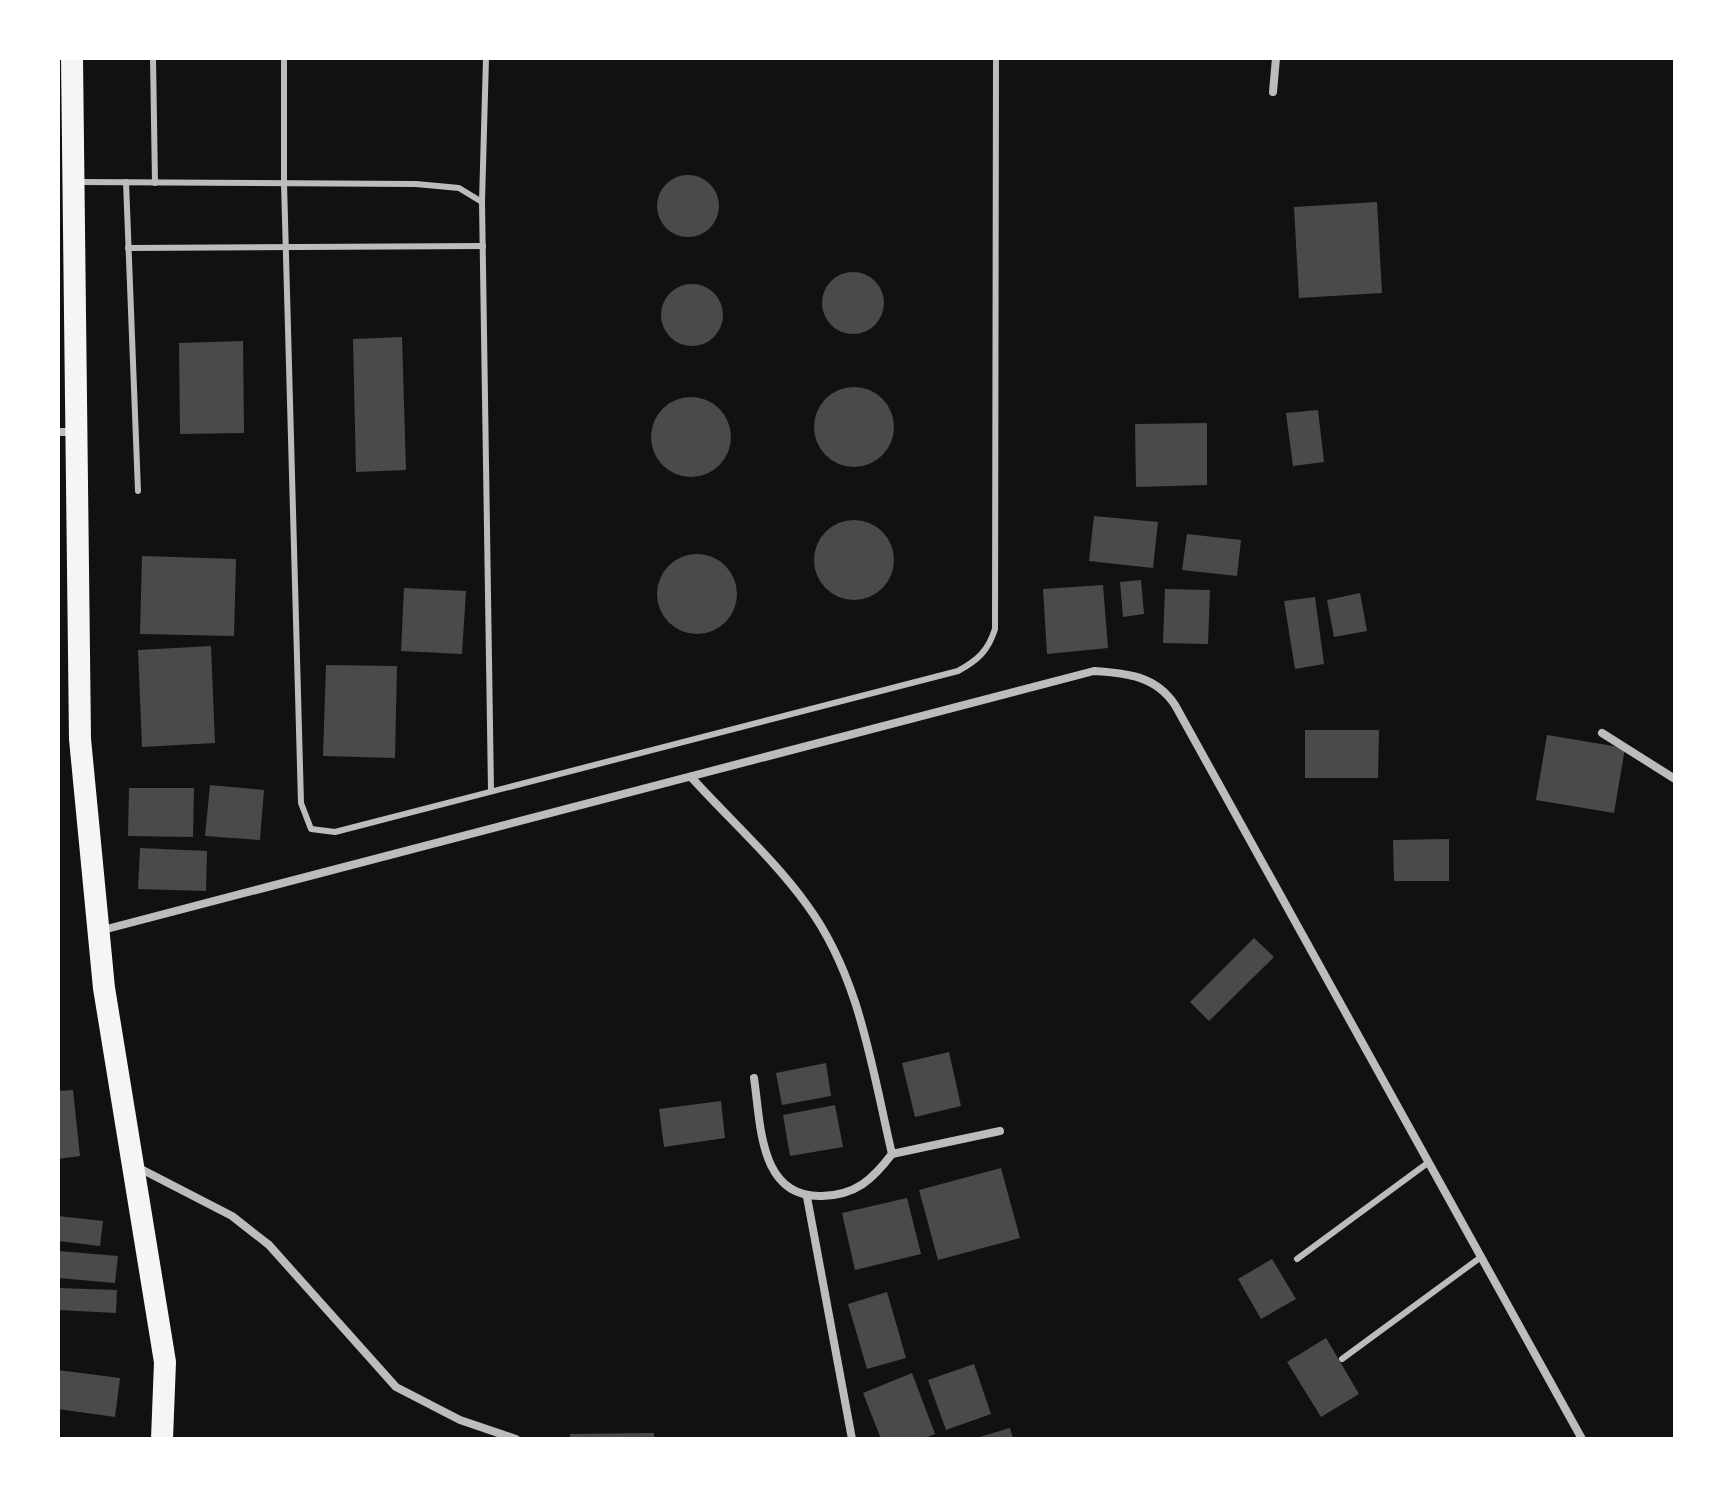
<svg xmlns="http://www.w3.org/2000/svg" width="1733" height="1497" font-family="'Nunito Sans',sans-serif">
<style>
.building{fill:#4a4a4a}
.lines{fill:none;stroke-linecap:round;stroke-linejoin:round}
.service{stroke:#bcbcbc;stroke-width:6}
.minor{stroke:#bcbcbc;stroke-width:8}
.trunk{stroke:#f5f5f5;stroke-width:22}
</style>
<rect width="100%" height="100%" fill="#111"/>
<!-- building -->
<g class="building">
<circle cx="688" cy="206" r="31"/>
<path d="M1377,202L1382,293L1299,298L1294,207Z"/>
<circle cx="853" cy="303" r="31"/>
<circle cx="692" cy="315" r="31"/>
<path d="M402,337L406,470L356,472L353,339Z"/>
<path d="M243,341L244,433L180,434L179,343Z"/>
<circle cx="854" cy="427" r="40"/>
<circle cx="691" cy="437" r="40"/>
<path d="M1318,410L1324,462L1293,466L1286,413Z"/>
<path d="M1207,423V485L1136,487L1135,424Z"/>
<path d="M1094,516L1158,522L1153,568L1089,561Z"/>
<circle cx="854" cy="560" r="40"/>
<path d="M1187,534L1241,540L1237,576L1182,570Z"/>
<circle cx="697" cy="594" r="40"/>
<path d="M142,556L236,559L234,636L140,634Z"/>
<path d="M1141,580L1144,614L1123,617L1120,582Z"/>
<path d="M1103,585L1108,648L1047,654L1043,589Z"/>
<path d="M404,588L466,591L462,654L401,651Z"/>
<path d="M1165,589L1210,590L1208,644L1163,643Z"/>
<path d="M1360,593L1367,631L1334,637L1327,600Z"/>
<path d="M1315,597L1324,664L1295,669L1284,601Z"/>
<path d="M211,646L215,743L142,747L138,650Z"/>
<path d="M326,665L397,666L395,758L323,756Z"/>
<path d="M1305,730H1379L1378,778H1305Z"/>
<path d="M1547,735L1625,748L1614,813L1536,800Z"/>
<path d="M210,785L264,790L260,840L205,836Z"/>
<path d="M129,788H194L193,837L128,836Z"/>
<path d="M1449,839V881H1394L1393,840Z"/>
<path d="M140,848L207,851L206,891L138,889Z"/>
<path d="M1254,938L1274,957L1209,1021L1190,1002Z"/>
<path d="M949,1052L961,1106L915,1117L902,1063Z"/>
<path d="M826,1063L831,1096L782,1105L776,1073Z"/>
<path d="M73,1090L80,1156L58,1159V1091Z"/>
<path d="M721,1101L725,1138L664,1147L659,1109Z"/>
<path d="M835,1105L843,1147L790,1156L783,1115Z"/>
<path d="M1001,1168L1020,1238L938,1260L919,1190Z"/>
<path d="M907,1198L921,1254L855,1270L842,1213Z"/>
<path d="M58,1216L103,1221L100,1246L58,1241Z"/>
<path d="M58,1251L118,1256L115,1283L58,1278Z"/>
<path d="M1272,1259L1296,1299L1261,1319L1238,1279Z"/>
<path d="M58,1288L117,1290L116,1313L58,1310Z"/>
<path d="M887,1292L906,1358L867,1369L848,1304Z"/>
<path d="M1326,1338L1359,1394L1321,1417L1287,1362Z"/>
<path d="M974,1364L991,1414L946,1430L928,1380Z"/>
<path d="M58,1370L120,1378L115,1417L58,1409Z"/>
<path d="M912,1373L935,1434L922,1439H881L863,1393Z"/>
<path d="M1010,1428L1013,1439H976V1438Z"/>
<path d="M654,1433V1439H570V1434Z"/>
</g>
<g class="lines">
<!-- service -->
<g class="service">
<path d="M153,58L155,183"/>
<path d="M284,58V183L301,803L311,829L335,832L958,671C978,660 988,651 995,629L996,58"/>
<path d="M80,182L416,184L459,188L482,202L491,791"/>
<path d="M126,182L138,491"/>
<path d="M482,202L486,58"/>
<path d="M128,248L483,246"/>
<path d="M1297,1259L1429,1162"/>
<path d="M1342,1359L1481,1257"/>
</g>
<!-- minor -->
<g class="minor">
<path d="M1273,92L1276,58"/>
<path d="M58,432H75"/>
<path d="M1602,733L1675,779"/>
<path d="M691,777C729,819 774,859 807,905C860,977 872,1069 892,1154L1000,1131"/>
<path d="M99,931L1094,671C1127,673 1156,676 1175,705L1582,1439"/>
<path d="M754,1078C761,1125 759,1198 822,1196C856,1195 872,1180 892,1154"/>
<path d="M137,1167L232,1216L269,1245L396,1387L460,1420L516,1439"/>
<path d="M807,1197L852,1439"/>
</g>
<!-- trunk -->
<path class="trunk" d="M72,58L80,739L104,988L165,1362L162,1439"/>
</g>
<!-- border -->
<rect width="1733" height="1497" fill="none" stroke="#ffffff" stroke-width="120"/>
</svg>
